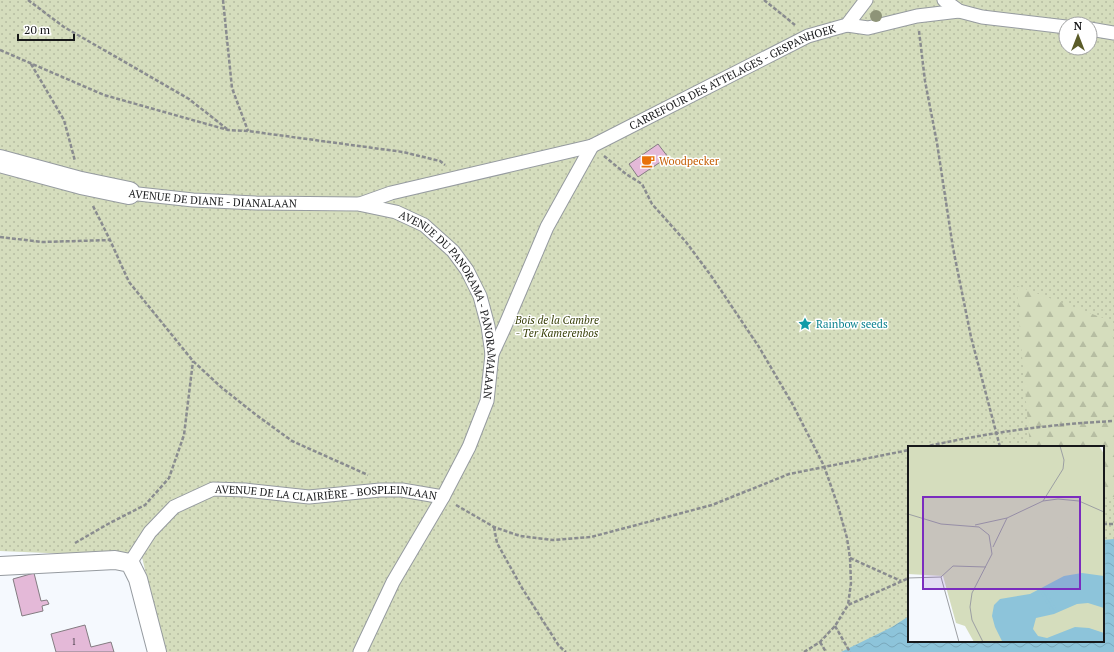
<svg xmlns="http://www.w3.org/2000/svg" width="1114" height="652" font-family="'PT Serif',serif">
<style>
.grass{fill:url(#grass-dots);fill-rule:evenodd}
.forest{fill:url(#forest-firs)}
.water{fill:url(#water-waves)}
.building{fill:#e4b9d8;stroke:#837c81}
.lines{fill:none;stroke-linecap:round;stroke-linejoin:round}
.pedestrian-casing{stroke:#969ba0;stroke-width:15}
.minor-casing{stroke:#969ba0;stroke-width:20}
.tertiary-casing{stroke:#969ba0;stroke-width:24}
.path{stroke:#898b8f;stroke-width:2.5;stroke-dasharray:4 2;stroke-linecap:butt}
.pedestrian{stroke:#fff;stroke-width:13}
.minor{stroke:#fff;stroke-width:18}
.tertiary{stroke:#fff;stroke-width:22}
.tree{fill:#8e9478}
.labels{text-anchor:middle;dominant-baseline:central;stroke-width:3;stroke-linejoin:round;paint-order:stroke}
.number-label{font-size:9px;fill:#4a404a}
.street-label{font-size:11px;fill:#17181a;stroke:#fff}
.food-label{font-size:11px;fill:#c56008;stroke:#fff;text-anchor:start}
.park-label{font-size:11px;font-style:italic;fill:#39410a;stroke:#fff}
.culture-label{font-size:11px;fill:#0d838f;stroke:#fff;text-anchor:start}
.inset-river{fill:none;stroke:#8dc4da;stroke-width:2}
.inset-road{fill:none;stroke:#9c9fa3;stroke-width:1}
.view{fill:#7b2cbf;fill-opacity:0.15;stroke:#7b2cbf;stroke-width:2}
.inset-edge{fill:none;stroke:#17181a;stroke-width:2}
</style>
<defs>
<pattern id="grass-dots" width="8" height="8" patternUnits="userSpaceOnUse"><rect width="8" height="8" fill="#d5ddbd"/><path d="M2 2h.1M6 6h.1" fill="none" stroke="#b6bda2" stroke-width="1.8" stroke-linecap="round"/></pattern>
<pattern id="forest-firs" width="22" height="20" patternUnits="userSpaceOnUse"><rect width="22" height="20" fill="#d5ddbd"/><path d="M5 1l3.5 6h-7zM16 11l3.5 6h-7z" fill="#b6bda2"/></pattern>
<pattern id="water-waves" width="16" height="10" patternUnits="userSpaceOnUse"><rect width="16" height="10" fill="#8dc4da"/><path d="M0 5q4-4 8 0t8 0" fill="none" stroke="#79a8ba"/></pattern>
</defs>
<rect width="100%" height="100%" fill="#f5f9fe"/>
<!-- grass -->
<path class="grass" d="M0,0H1114V652H164L142,557L0,551ZM1066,24H1090V48H1066ZM909,447H1103V641H909Z"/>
<!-- forest -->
<path class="forest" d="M1017,286L1111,321L1114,349V498L1103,497V447H1030L1021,344Z"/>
<!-- water -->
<path class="water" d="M1114,539V652H841L892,627L909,616V641H1103V540Z"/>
<!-- building -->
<g class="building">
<path d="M658,144L668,157L638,177L629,164Z"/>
<path d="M34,573L41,601L47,600L49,604L42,606L43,611L22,616L13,579Z"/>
<path d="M85,625L91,647L111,642L114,652H56L51,634Z"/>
</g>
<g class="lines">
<!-- pedestrian casing -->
<g class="pedestrian-casing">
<g id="pedestrian">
<path d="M944,0L959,11"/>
<path d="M847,25L868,28L917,16L959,11L982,17L1066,27"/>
<path d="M1090,29L1114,33"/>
<path id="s1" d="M129,193L193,200L256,203L358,204L396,212L424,225L453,251L467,270L480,296L488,326L492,354L487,401L469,447L443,497L393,582L360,652"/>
<path id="s2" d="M360,204L391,193L592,146L808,36L847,25L866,0"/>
<path d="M492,354L505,326L547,227L592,146"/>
<path id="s3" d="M130,563L150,532L174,507L213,489L245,490L309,497L380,490H402L443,497"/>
</g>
</g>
<!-- minor casing -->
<g class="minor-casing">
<path id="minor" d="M0,566L115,560L130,563L138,579L157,652"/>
</g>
<!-- tertiary casing -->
<g class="tertiary-casing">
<path id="tertiary" d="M0,161L81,183L129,193"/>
</g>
<!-- path -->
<g class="path">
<path d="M28,0L64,27L189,99L227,129"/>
<path d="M223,0L232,88L248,131"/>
<path d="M764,0L795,25"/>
<path d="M919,31L925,81L937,143L953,248L971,337L1000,447"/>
<path d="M0,50L104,95L228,130L248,131L403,152L440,161L445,165"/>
<path d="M31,64L64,120L75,161"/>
<path d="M604,156L626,174L642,184L652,204L686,242L712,277L759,347L793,405L824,466L838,506L847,538L850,558L851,583L848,605"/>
<path d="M93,206L110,240L129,282L193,361L221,387L255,414L292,441L368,475"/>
<path d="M0,237L42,242L110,240"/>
<path d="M924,447C986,433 1050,424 1114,421"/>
<path d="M456,505L494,527L520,536L553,540L591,537L712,505L789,474L909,450"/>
<path d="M1103,524H1114"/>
<path d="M494,527L497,543L522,588L559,646L566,652"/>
<path d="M75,543L108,524L145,505L169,478L184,435L193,361"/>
<path d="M850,558L901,581"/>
<path d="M835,626L850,652"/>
<path d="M820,642L826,652"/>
<path d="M804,652L820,642L835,626L848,605L909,578"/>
</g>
<!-- pedestrian -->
<use href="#pedestrian" class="pedestrian"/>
<!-- minor -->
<use href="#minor" class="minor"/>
<!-- tertiary -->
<use href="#tertiary" class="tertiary"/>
</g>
<!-- trees -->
<circle class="tree" cx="876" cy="16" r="6"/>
<!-- icons -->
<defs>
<g id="cafe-bare" transform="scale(1.08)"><path d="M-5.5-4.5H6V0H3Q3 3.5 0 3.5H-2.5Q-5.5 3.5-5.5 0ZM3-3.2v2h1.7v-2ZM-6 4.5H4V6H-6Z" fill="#e8710a" stroke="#fff" stroke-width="2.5" paint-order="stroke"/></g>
<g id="sight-bare" transform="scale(1.08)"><path d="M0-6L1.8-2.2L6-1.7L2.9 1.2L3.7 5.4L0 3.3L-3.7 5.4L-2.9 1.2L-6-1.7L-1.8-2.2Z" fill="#0f9aa8" stroke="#fff" stroke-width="2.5" paint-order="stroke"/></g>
</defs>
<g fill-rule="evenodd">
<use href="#cafe-bare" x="648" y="161"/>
<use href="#sight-bare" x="805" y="324"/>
</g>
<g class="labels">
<!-- number labels -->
<g class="number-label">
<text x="74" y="642">1</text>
</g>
<!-- street labels -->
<g class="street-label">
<text stroke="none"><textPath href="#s2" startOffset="396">CARREFOUR DES ATTELAGES - GESPANHOEK</textPath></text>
<text stroke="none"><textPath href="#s1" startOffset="84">AVENUE DE DIANE - DIANALAAN</textPath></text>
<text stroke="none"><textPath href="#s1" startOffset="384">AVENUE DU PANORAMA - PANORAMALAAN</textPath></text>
<text stroke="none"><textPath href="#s3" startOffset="228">AVENUE DE LA CLAIRIÈRE - BOSPLEINLAAN</textPath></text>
</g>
<!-- food labels -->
<g class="food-label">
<text x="659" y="161">Woodpecker</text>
</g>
<!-- park labels -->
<g class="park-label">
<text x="557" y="320">Bois de la Cambre<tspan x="557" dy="13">- Ter Kamerenbos</tspan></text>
</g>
<!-- culture labels -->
<g class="culture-label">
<text x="816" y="324">Rainbow seeds</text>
</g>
</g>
<!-- overview -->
<g transform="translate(908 446)">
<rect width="196" height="196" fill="#f5f9fe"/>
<path d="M0,0H191L196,8V196H66L57,180L48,177L35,130L0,128Z" fill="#d5ddbd"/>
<path d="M159,91L172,96L178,122L163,120ZM180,157L196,162V187L170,181L166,159ZM146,168L157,185L139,192L128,189L125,183V175Z" fill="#d5ddbd"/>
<path d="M174,127L196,130V162L180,157L169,158L146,168L128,172L125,183L130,190L139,192L167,181L181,182L196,187V196L94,195L87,181L84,170L86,159L92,153L122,148L156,130Z" fill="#8dc4da"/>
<path class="inset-river" d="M136,144L148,165M133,145L145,166"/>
<path class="inset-road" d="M135,55L150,53L171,55L196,66M0,68L33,78L71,81L81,89L84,108L64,147L62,161L64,174L75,196M67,79L99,72L135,55L155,23L156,14L152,0M85,101L99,72M33,131L51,196M33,131L45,120L78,121M0,132L33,131"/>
<path class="view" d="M15,51H172V143H15Z"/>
<rect width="196" height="196" class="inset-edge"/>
</g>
<!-- north arrow -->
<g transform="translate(1078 36)"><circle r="19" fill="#ffffff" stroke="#a2a3a3"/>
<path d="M0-3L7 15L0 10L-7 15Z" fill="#5b5c29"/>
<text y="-6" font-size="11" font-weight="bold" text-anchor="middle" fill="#17181a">N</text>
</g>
<!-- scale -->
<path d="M18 34v6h56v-6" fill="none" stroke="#17181a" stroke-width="2"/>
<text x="24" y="34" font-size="12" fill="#17181a" stroke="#ffffff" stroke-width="3" paint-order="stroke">20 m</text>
</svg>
